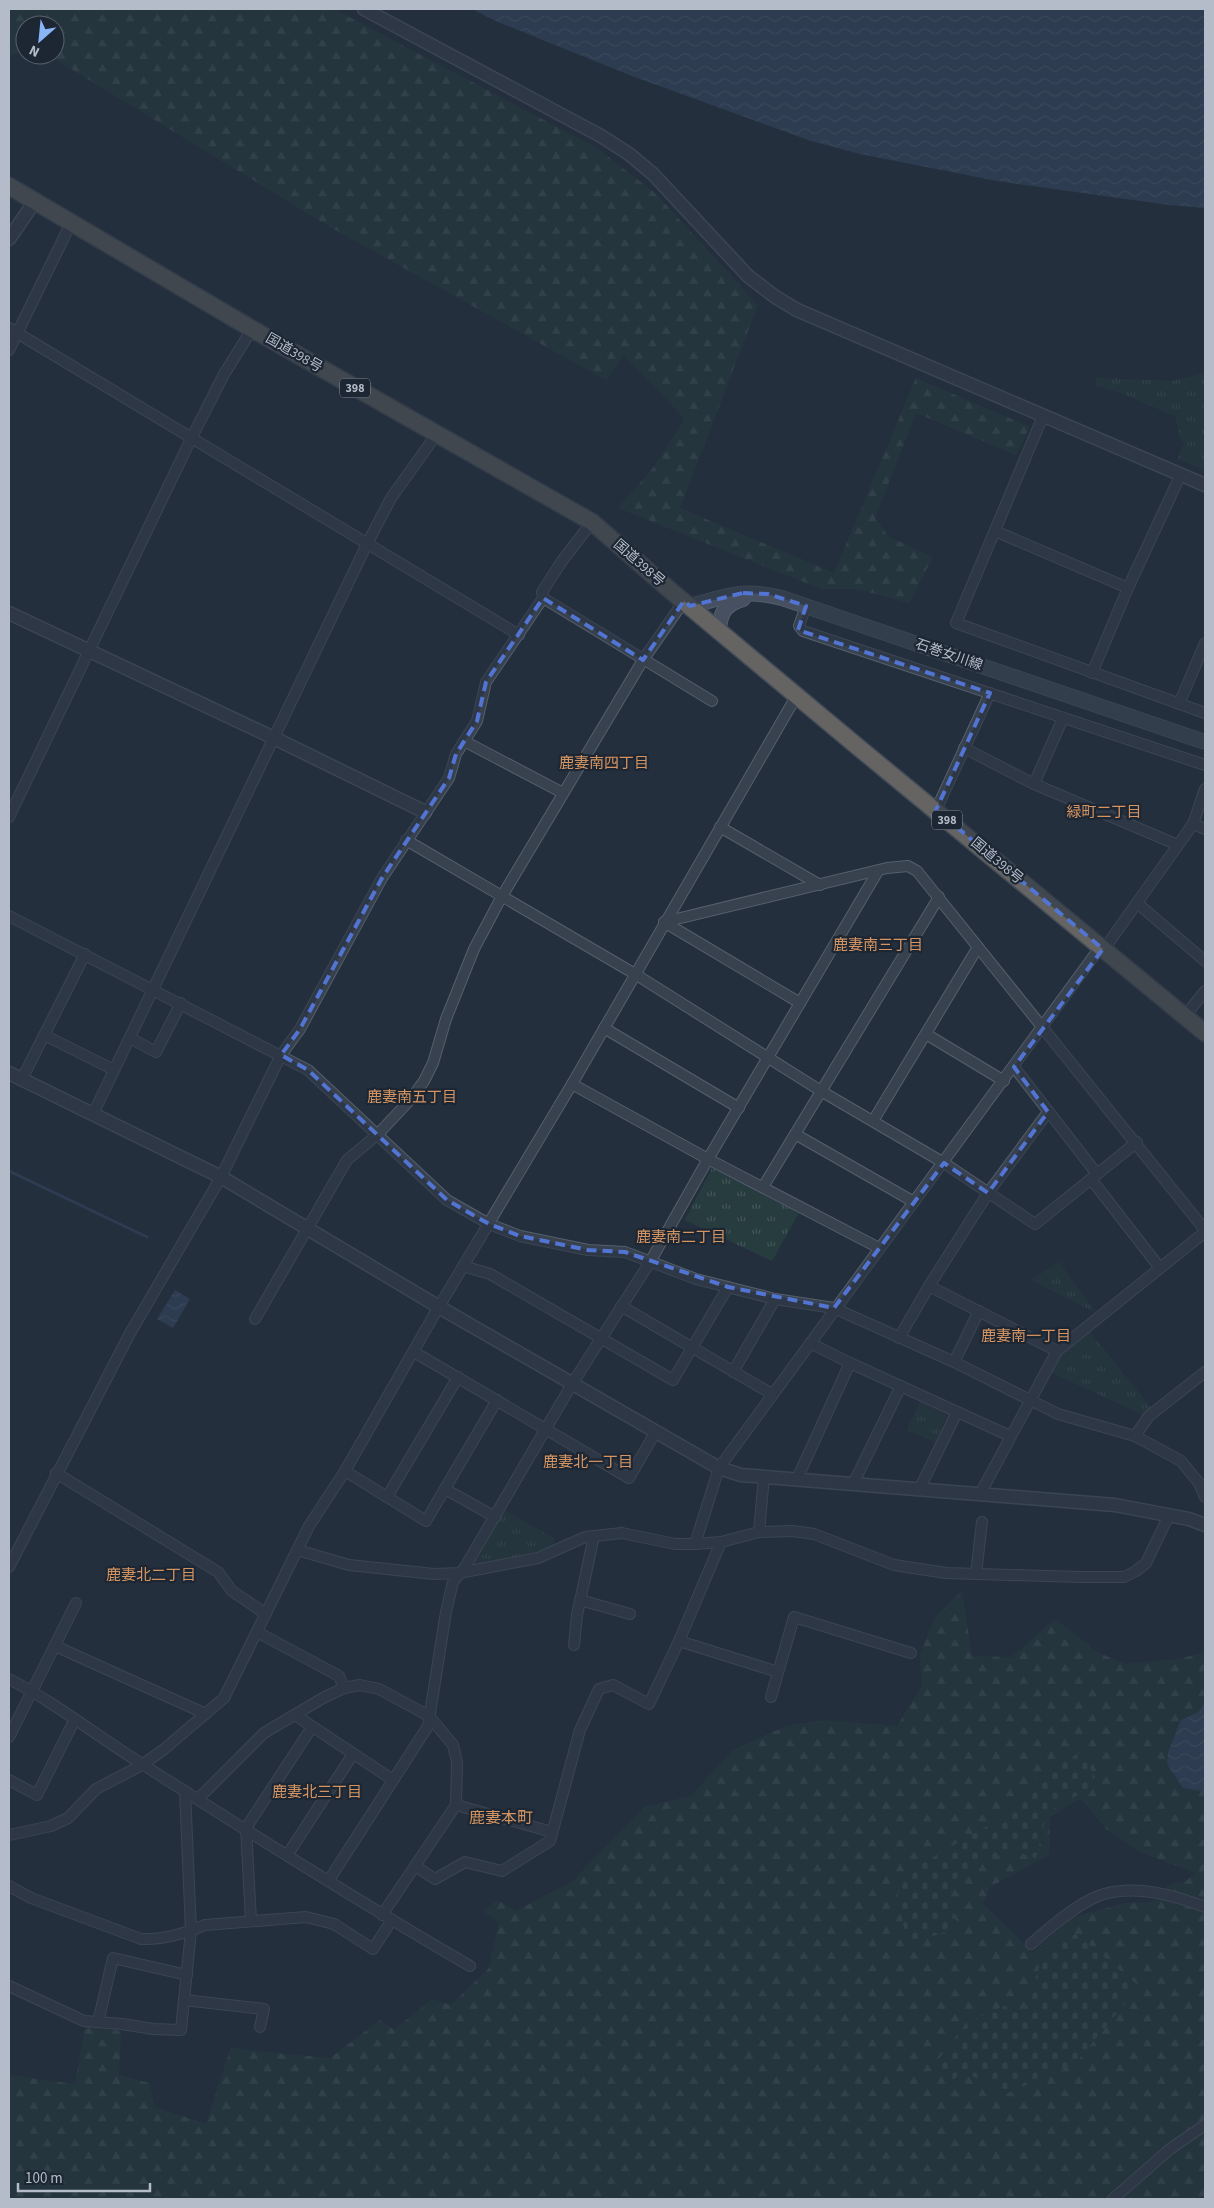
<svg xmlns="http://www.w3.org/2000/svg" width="1214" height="2208" font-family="'Source Sans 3','Noto Sans JP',sans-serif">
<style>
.forest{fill:url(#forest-firs);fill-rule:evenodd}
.cemetery{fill:url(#cemetery-stones)}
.park{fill:url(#park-tufts)}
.water{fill:url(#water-waves)}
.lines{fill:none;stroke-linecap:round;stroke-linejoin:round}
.stream{stroke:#394c67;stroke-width:2.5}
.minor-casing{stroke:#565f6c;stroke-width:12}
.tertiary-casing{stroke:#565f6c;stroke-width:15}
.secondary-casing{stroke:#565f6c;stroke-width:16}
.trunk-casing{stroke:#434c59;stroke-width:19}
.minor{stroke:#38414e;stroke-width:10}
.tertiary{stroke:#38414e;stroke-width:12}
.secondary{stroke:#465061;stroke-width:14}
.trunk{stroke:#656462;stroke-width:16}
.marked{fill:none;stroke:#5274d3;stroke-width:4;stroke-dasharray:10 6;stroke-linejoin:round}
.labels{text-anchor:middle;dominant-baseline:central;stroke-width:4.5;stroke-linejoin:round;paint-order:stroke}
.shield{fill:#1d2633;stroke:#878f9c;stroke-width:1}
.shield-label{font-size:12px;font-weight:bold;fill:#b4bcc9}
.street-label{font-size:14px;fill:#b4bcc9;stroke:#1d2633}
.neighbourhood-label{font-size:15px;fill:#d59563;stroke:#1d2633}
.quarter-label{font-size:16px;fill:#d59563;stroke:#1d2633}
</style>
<defs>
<pattern id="forest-firs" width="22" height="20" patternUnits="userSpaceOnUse" patternTransform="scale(1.25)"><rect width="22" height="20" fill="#263c3f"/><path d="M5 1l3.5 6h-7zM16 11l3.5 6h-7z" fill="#435659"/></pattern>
<pattern id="cemetery-stones" width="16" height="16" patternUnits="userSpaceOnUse" patternTransform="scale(1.25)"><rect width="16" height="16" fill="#263c3f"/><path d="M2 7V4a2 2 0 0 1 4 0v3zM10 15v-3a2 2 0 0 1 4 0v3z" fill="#435659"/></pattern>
<pattern id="park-tufts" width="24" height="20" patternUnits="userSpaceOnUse" patternTransform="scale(1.25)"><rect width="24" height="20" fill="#263c3f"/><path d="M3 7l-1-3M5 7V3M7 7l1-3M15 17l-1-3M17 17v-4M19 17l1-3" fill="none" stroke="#435659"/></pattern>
<pattern id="water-waves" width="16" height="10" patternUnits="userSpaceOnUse" patternTransform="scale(1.25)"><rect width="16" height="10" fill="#394c67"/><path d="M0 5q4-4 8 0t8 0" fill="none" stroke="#53647b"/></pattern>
</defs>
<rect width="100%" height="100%" fill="#242f3e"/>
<!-- forest -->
<g class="forest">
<path d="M9,9H334L597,148L655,193L758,305L680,508L834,573L916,378L1030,427L1016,455L916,413L875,518L889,537L933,557L909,603L857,589H821L618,508L653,468L685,419L624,355L606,380L330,227L48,55H55V25H25V49L9,57Z"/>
<path d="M962,1591L972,1656L1012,1657L1055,1619L1099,1653L1126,1664L1178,1659L1205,1652V1703L1198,1712L1181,1720L1203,1791H1205V2199H9V2075L75,2084L85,2026L121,2031L119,2075L149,2083L155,2107L206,2124L231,2047L256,2051L330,2058L380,2020L394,2030L432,1999L451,2005L489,1968L499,1922L483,1911L497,1900L516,1911L573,1881L644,1807L691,1796L733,1750L786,1726L826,1720L897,1726L922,1685L920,1653L935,1617ZM1039,1775L1091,1788L1047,1812L1036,1857L1008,1849L951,1882L948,1900L916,1867L1004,1816ZM1079,1799L1085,1803L1106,1829L1140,1852L1196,1873L1186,1881L1171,1884L1151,1902L1125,1903L1073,1917L1033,1952L983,1904L990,1887L1049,1855L1050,1817ZM1076,1934L1138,1986L1006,2094L960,2070L1017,2012L1030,2004L1032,1987L1047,1948Z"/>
</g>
<!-- cemetery -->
<g class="cemetery">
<path d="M1081,1752L1095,1777L1091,1788L1047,1812L1036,1858L1008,1849L951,1882L948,1900L959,1927L908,1945L897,1896L903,1883L916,1867L1004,1816L1039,1775Z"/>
<path d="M1076,1934L1139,1986L1075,2064L1006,2094L961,2070L954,2080L933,2067L966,2023L1004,2006L1017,2012L1030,2004L1032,1987L1047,1948Z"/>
</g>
<!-- park -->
<g class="park">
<path d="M1202,374L1205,380V470L1178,459L1185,442L1181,440L1175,416L1118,392L1096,386V378L1171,381Z"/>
<path d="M712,1168L799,1213L772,1261L685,1220Z"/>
<path d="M1059,1262L1096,1313L1031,1280Z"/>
<path d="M1090,1332L1152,1409L1145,1416L1050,1372L1060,1355Z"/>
<path d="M920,1402L947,1415L935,1442L907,1430Z"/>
<path d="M504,1510L554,1538L555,1545L518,1557L469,1567Z"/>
</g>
<!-- water -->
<g class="water">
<path d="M472,9H1205V208L1169,205L997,181L860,154L811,141L632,76L498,22Z"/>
<path d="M175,1290L190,1299L173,1328L157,1319Z"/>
<path d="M1205,1703V1791H1203L1183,1788L1167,1764L1168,1752L1181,1720L1198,1712Z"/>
</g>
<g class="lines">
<!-- stream -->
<path class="stream" d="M9,1171L147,1237"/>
<!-- minor casing -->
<g class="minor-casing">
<g id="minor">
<path d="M9,328L519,635"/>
<path d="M9,350L71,223"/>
<path d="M1043,416L956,623L1205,713"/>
<path d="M995,531L1128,588"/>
<path d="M543,598L712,701"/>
<path d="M806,606L799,626L803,631L1205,765"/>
<path d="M1092,673L1128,588L1181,474"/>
<path d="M1179,704L1205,643"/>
<path d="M464,741L563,793"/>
<path d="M964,748L1034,784L1178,845"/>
<path d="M1034,784L1063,718"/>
<path d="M936,810L990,693"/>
<path d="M9,817L191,439L223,376L252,329"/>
<path d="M1193,824L1205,829"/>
<path d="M720,827L820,885"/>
<path d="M406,840L635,974L821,1091L944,1163L1035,1224L1137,1142"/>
<path d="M1137,903L1205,961"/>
<path d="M9,916L308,1070L447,1200L489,1224L520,1236L588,1250L625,1252L696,1279L775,1299L834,1308L954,1362L1058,1414L1135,1436L1181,1461L1199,1483L1205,1497"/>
<path d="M664,922L887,868L908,866L917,871L1205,1230"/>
<path d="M664,922L800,1003"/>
<path d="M1185,1016L1205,991"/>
<path d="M604,1028L739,1108"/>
<path d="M926,1034L1004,1081"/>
<path d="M44,1035L114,1070"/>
<path d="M130,1038L156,1052L181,1003"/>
<path d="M1014,1067L1097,1174"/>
<path d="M22,1079L85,954"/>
<path d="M572,1084L708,1159L879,1248"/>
<path d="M93,1114L367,544L391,498L436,435"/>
<path d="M873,1121L978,947"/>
<path d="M795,1134L914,1202"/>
<path d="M1091,1179L1160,1268"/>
<path d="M763,1187L939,897"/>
<path d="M463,1266L490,1274L673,1380L728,1287"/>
<path d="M929,1286L1057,1351"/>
<path d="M621,1306L772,1394"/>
<path d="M255,1319L347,1160L378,1134L410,1100L424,1081L433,1063L446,1019L474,949L502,896L643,660L684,601"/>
<path d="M899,1338L929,1286L988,1193L1048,1112"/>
<path d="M810,1343L850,1363L1010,1436"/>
<path d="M414,1352L629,1478L655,1433"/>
<path d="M954,1362L979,1311"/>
<path d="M733,1372L775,1299"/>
<path d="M1135,1436L1149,1416L1205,1372"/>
<path d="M345,1471L426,1521L497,1400"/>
<path d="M56,1473L218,1572L232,1591L266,1614"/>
<path d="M797,1479L850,1363"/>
<path d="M853,1484L901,1386"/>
<path d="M445,1489L495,1517"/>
<path d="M919,1490L957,1412"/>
<path d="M980,1494L1057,1351L1205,1232"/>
<path d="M387,1497L458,1377"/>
<path d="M759,1532L764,1476"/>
<path d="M695,1544L719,1468L1096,953L1107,945L1193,824L1205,789"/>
<path d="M297,1550L349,1565L434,1574L459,1573L538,1558L585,1537L622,1533L675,1544H695L721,1542L759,1532L793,1531L814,1534L894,1565L946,1573L1079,1577H1124L1136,1571L1146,1563L1169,1515"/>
<path d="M9,1567L129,1335L221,1177L281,1055L300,1029L382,878L449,778L456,754L477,721L486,682L543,598L542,592L562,561L592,522"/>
<path d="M976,1574L982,1522"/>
<path d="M580,1600L630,1614"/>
<path d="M257,1632L339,1676L344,1688"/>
<path d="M679,1641L778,1672"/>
<path d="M574,1645L577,1615L594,1536"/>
<path d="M55,1646L206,1714"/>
<path d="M9,1679C56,1703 97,1736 142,1764C250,1833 359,1902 470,1966"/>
<path d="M771,1697L794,1617L911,1653"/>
<path d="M295,1715L393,1780"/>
<path d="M9,1737L76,1603"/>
<path d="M9,1780L37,1795L75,1719"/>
<path d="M199,1798L264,1733L323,1698L344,1688L360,1685L379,1689L429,1716L453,1745L457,1762L456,1805L382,1915"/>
<path d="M456,1805L552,1832"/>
<path d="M9,1835L51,1826L68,1818L96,1789L142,1765L163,1750L224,1698L309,1526L345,1471L434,1315L572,1084L797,695"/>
<path d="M288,1854L353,1754"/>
<path d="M415,1866L435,1879L465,1862L502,1871L550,1841L580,1730L599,1689L613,1685L649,1704L679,1641L721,1542"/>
<path d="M329,1880L428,1726L446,1612L453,1582L465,1567L572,1384L650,1262L708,1159L878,871"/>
<path d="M9,1886L31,1898L141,1939C161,1940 186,1933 205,1925L306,1917L334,1924L373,1949L392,1920"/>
<path d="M251,1921L246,1828L312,1727"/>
<path d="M1031,1944C1049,1928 1080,1901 1104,1894C1138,1885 1173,1895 1205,1907"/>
<path d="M9,1986L84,2021L122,2024L153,2029L181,2030L191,1931L185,1791"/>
<path d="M184,2000L264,2009L260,2027"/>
<path d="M98,2022L113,1958L187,1975"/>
<path d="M1113,2199L1170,2149L1205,2125"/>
</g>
</g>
<!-- tertiary casing -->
<g class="tertiary-casing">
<g id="tertiary">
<path d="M364,9L601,136L629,154L653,174L748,276L774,296L797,310L1205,485"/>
<path d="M9,239L35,201"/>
<path d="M9,613L274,738L425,812"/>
<path d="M9,1073L221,1177L439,1307L719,1468L741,1475L1115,1505L1189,1519L1205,1525"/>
</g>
</g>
<!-- secondary casing -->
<g class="secondary-casing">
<g id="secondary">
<path d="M690,606C728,596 742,588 782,598L1205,742"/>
<path d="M719,630C720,612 726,604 743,599"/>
</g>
</g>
<!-- trunk casing -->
<g class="trunk-casing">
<path id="trunk" d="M9,186L252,329L592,522L671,591L858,747L1205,1033"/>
</g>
<!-- minor -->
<use href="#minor" class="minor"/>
<!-- tertiary -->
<use href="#tertiary" class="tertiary"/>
<!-- secondary -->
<use href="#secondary" class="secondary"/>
<!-- trunk -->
<use href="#trunk" class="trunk"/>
</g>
<!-- marked area -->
<path d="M0 0H1214V2208H0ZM743,593L768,594L806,606L798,630L990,693L936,810L1103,949L1014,1067L1048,1112L988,1193L944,1163L834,1308L728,1287L625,1252L588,1250L520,1236L489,1224L447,1200L308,1070L281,1055L300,1029L382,878L449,778L456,754L477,721L486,682L543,598L643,660L684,601L690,606Z" fill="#242f3e" fill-opacity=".55" fill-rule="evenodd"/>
<path class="marked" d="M743,593L768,594L806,606L798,630L990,693L936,810L1103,949L1014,1067L1048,1112L988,1193L944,1163L834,1308L728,1287L625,1252L588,1250L520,1236L489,1224L447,1200L308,1070L281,1055L300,1029L382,878L449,778L456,754L477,721L486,682L543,598L643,660L684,601L690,606Z"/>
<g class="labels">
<!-- shield labels -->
<g class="shield">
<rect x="340" y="378.5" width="30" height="19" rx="4"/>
<rect x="932" y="810.5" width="30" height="19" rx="4"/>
</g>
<g class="shield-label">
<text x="355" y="388">398</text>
<text x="947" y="820">398</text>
</g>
<!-- street labels -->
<g class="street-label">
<text transform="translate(294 353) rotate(30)">国道398号</text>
<text transform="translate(639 563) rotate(41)">国道398号</text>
<text transform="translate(949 655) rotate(19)">石巻女川線</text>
<text transform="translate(997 861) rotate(40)">国道398号</text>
</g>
<!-- neighbourhood labels -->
<g class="neighbourhood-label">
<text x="604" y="763">鹿妻南四丁目</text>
<text x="1104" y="812">緑町二丁目</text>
<text x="878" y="945">鹿妻南三丁目</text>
<text x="412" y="1097">鹿妻南五丁目</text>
<text x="681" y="1237">鹿妻南二丁目</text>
<text x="1026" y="1336">鹿妻南一丁目</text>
<text x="588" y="1462">鹿妻北一丁目</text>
<text x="151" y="1575">鹿妻北二丁目</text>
<text x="317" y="1792">鹿妻北三丁目</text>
</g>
<!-- quarter labels -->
<g class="quarter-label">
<text x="501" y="1818">鹿妻本町</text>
</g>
</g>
<!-- border -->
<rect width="1214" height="2208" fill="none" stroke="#b4bcc9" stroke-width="20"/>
<!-- north arrow -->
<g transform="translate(40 40) rotate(207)"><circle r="24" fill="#1d2633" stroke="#59626f"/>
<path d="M0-4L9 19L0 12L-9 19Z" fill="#8ab4f8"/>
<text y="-8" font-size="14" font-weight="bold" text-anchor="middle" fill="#b4bcc9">N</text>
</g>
<!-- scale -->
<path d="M18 2183v8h132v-8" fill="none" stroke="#b4bcc9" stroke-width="2.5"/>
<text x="25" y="2183" font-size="15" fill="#b4bcc9" stroke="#1d2633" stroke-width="4" paint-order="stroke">100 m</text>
</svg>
